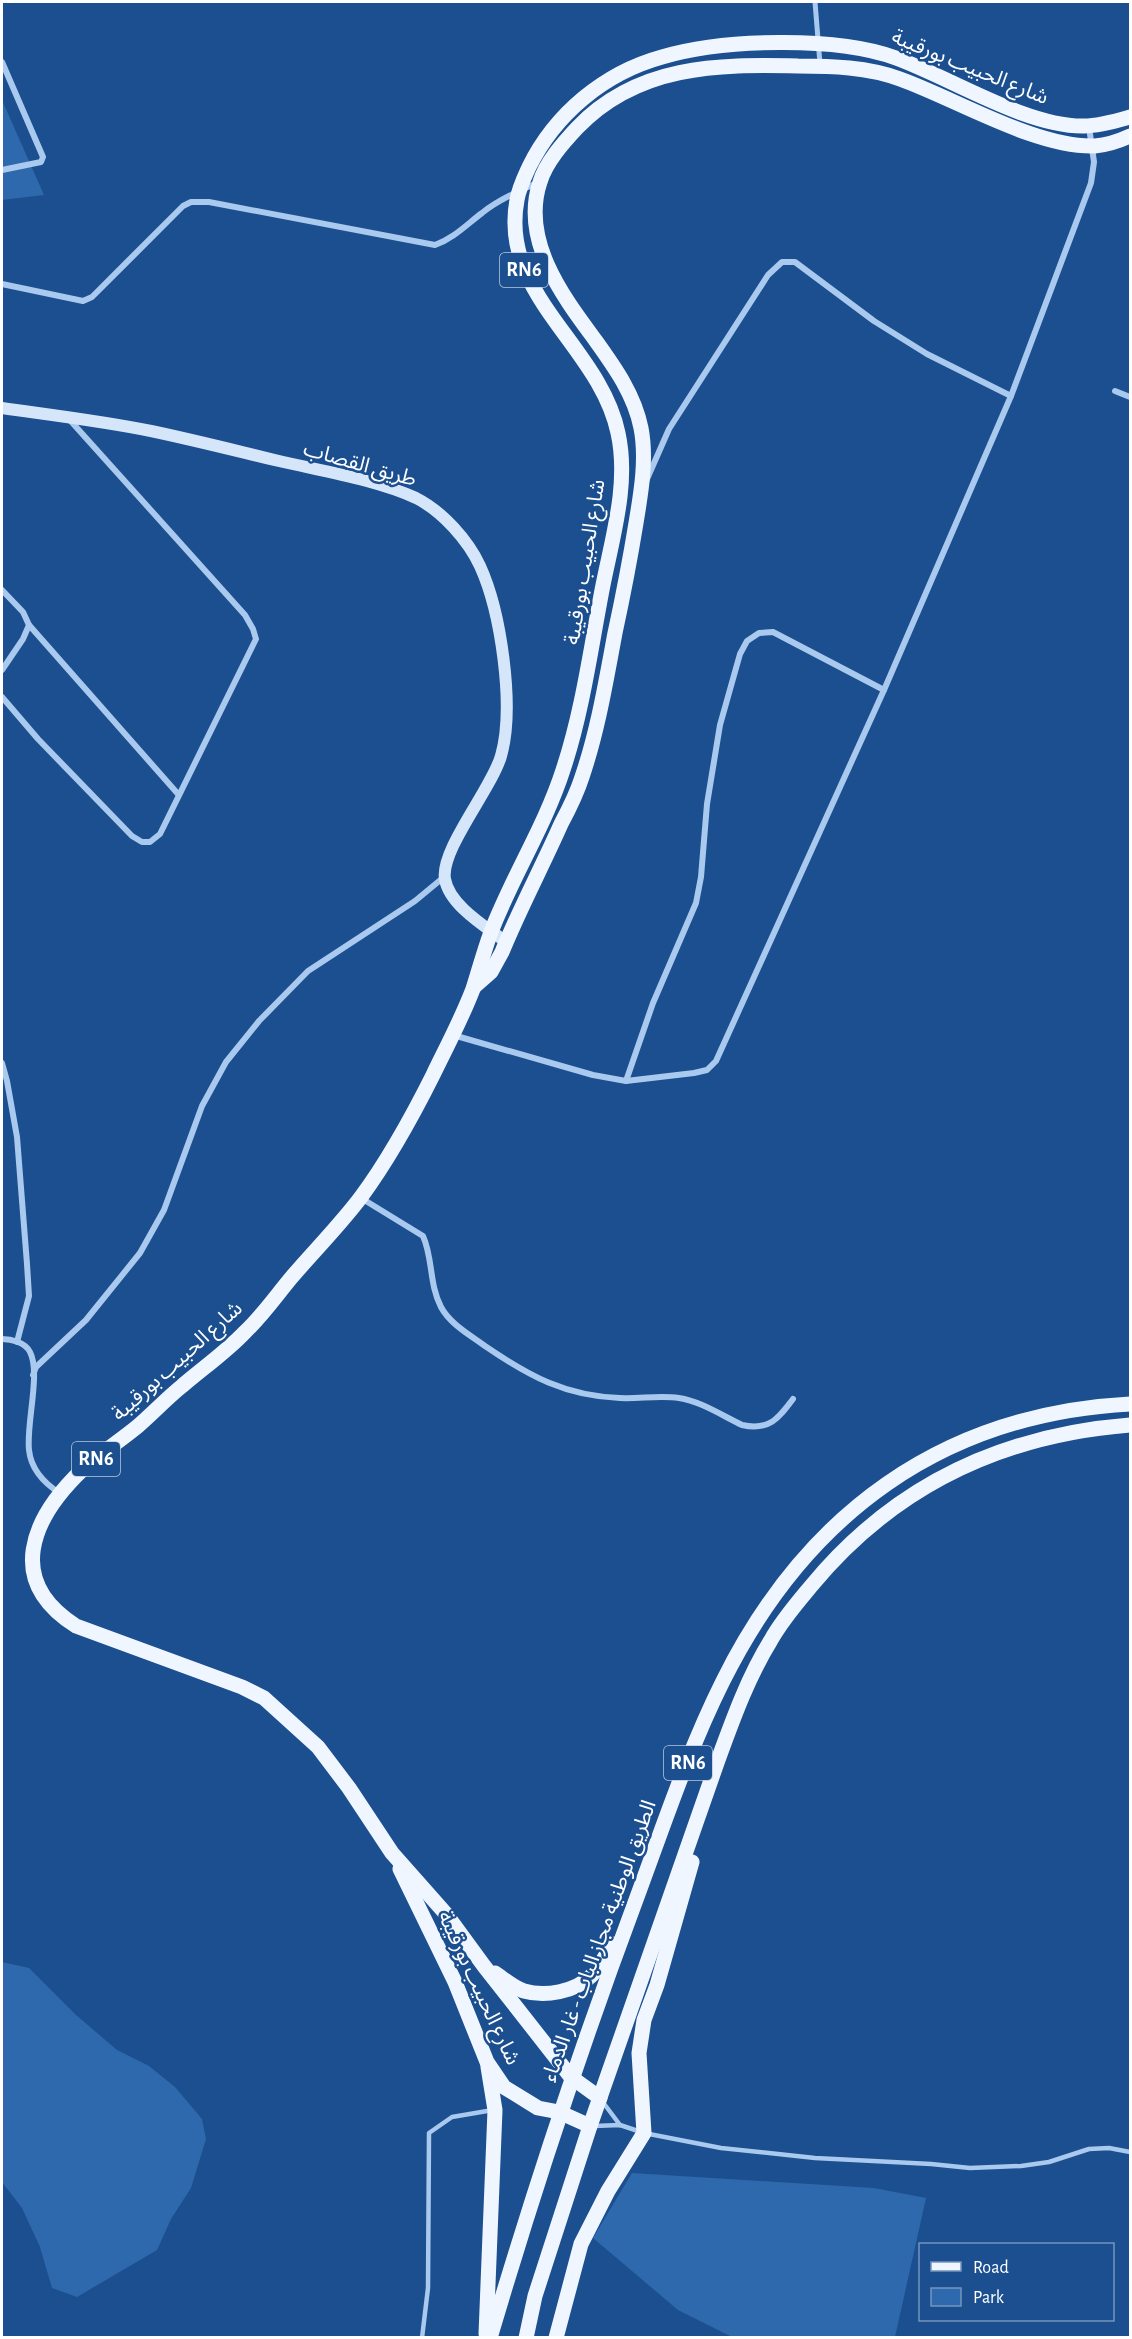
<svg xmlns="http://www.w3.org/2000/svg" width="1132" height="2339" font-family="'Alegreya Sans','Noto Sans Arabic',sans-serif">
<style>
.green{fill:#2e69ad}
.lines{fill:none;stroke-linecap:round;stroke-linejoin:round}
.service{stroke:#a9c9ee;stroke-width:4.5}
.pedestrian{stroke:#a9c9ee;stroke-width:5}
.minor{stroke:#a9c9ee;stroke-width:6}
.secondary{stroke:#d6e6fa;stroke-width:12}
.primary{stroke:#f0f6ff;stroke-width:15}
.labels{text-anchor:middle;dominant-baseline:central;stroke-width:5;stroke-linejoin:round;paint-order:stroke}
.shield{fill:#1b4f8f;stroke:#bbcadd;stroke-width:1.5}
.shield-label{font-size:20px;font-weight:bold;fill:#fff}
.street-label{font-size:21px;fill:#fff;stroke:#1b4f8f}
</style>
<rect width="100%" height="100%" fill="#1b4f8f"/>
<!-- green -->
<g class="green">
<path d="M2,100L44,195L2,200Z"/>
<path d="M2,1962L29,1968L76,2015L117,2050L149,2066L175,2087L202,2119L206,2139L191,2188L171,2219L157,2250L77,2297L52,2288L40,2247L22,2208L2,2182Z"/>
<path d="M632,2173L874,2188L926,2198L895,2337H732L678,2310L593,2238Z"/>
</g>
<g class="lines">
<!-- service -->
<g class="service">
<path d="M602,2101L620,2125"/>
<path d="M594,2126L620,2125L644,2133L721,2148L815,2158L931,2164L970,2168L1021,2166L1049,2162L1089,2149L1109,2148L1130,2152"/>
<path d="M422,2338L428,2288L429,2133L452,2117L493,2110"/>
</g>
<!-- pedestrian -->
<path class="pedestrian" d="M815,2L820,64"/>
<!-- minor -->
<g class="minor">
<path d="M2,62L43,157L41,162L2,170"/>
<path d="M2,284L83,301L92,297L183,206L191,202H209L435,245C454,238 466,225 482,213C498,200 518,191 537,183"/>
<path d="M1115,391L1130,397"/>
<path d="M647,479L669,429L768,275L782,262H795L874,321L927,354L1011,396"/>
<path d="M2,590L23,612L29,625L23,639L2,670"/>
<path d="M29,625L178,794"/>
<path d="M2,697L38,739L132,836L142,842H150L160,834L256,639L253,629L245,615L68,418"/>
<path d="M453,1035L593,1075L626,1081L694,1073L707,1070L716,1061L884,690L1011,396L1091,183L1094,162L1089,127"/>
<path d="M2,1063L7,1081L17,1137L27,1264L29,1296L17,1342"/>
<path d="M626,1081L653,1003L696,903L701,877L707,804L720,725L740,654L747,641L759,633L773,632L884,690"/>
<path d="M361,1198L423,1236C433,1258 429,1284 441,1307C450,1324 470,1335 485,1346C529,1376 565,1396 620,1398C640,1399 659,1395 679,1398C700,1401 723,1416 742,1425C769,1431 778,1419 793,1399"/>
<path d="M2,1339C11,1339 25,1342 30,1352C41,1373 26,1424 29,1450C31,1469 45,1484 61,1494"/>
<path d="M33,1375L36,1367L86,1320L140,1253L164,1210L202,1106L226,1062L259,1021L308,971L415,901L444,877"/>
</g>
<!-- secondary -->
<path class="secondary" d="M2,408C51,415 102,421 151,431C194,440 237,451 279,461C322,471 377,480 416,498C442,511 468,540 480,566C501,612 515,707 501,756C492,788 440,850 445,879C449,905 486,927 506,942"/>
<!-- primary -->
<g class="primary">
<path d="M474,987L491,972L502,952C520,908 542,867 561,824C569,809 577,793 582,777C598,730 606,681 615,633C623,596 630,560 636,523C641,493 647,459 641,428C634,393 613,365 593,337C561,294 521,239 540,182C546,162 563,143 577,128C637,65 717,64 798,66C831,66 868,67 900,79C956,99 1036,148 1095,146C1107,145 1119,141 1130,136"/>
<path d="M400,1869L455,1982L487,2062L504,2087L538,2108L559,2112L590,2126"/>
<path d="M495,1973C504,1979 514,1988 524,1991C545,1997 575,1992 591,1976C600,1967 606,1954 613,1944"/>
<path d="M600,2098L571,2077L484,1966L446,1914L392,1853L349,1788L318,1747L264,1698L242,1687L76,1626C5,1581 31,1519 82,1470C99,1454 120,1441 138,1426C153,1413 167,1398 182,1386C203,1368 226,1352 245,1332C262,1316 276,1296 291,1278C314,1251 340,1225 361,1197C389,1159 412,1117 433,1075C447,1046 462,1018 473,989C479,970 484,951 491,932C512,877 545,826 563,770C583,710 591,646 603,585C613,535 629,483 618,433C600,346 499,295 517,200C519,188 524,178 529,167C555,114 604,73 662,57C723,39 836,36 896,58C951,78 1027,127 1084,126C1099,126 1116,121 1130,117"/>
<path d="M486,2334L495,2110L488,2067"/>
<path d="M490,2338C533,2193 580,2050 633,1908C661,1833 687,1753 723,1681C806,1514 942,1414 1130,1404"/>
<path d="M526,2338L535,2296L590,2126L718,1760C733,1719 748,1677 771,1640C782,1620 797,1603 812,1585C894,1486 1002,1435 1130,1425"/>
<path d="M556,2338L581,2244L608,2191L644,2133L639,2053L644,2020L657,1985L692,1862"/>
</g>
</g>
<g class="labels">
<!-- shield labels -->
<g class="shield">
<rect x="500" y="253" width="48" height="34" rx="4.5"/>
<rect x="72" y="1442" width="48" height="34" rx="4.5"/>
<rect x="664" y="1746" width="48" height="34" rx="4.5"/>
</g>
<g class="shield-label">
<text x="524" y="270">RN6</text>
<text x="96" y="1459">RN6</text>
<text x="688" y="1763">RN6</text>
</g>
<!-- street labels -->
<g class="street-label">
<text transform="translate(970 67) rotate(22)">شارع الحبيب بورقيبة</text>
<text transform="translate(360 464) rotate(16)">طريق القصاب</text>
<text transform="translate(585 562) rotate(-81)">شارع الحبيب بورقيبة</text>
<text transform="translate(177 1361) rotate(-42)">شارع الحبيب بورقيبة</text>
<text transform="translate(599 1941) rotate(-70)">الطريق الوطنية مجاز الباب - غار الدماء</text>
<text transform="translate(479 1988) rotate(65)">شارع الحبيب بورقيبة</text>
</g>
</g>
<!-- border -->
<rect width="1132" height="2339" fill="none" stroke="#ffffff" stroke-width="6"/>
<!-- legend -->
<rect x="919" y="2243" width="195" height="78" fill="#1b4f8f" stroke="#7695bc" stroke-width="1.5"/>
<rect x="931" y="2262" width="30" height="9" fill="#f0f6ff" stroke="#7695bc" stroke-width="1.5"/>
<text x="973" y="2273" font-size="18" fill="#ffffff">Road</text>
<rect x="931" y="2288" width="30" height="18" fill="#2e69ad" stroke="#7695bc" stroke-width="1.5"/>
<text x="973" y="2303" font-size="18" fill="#ffffff">Park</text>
</svg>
